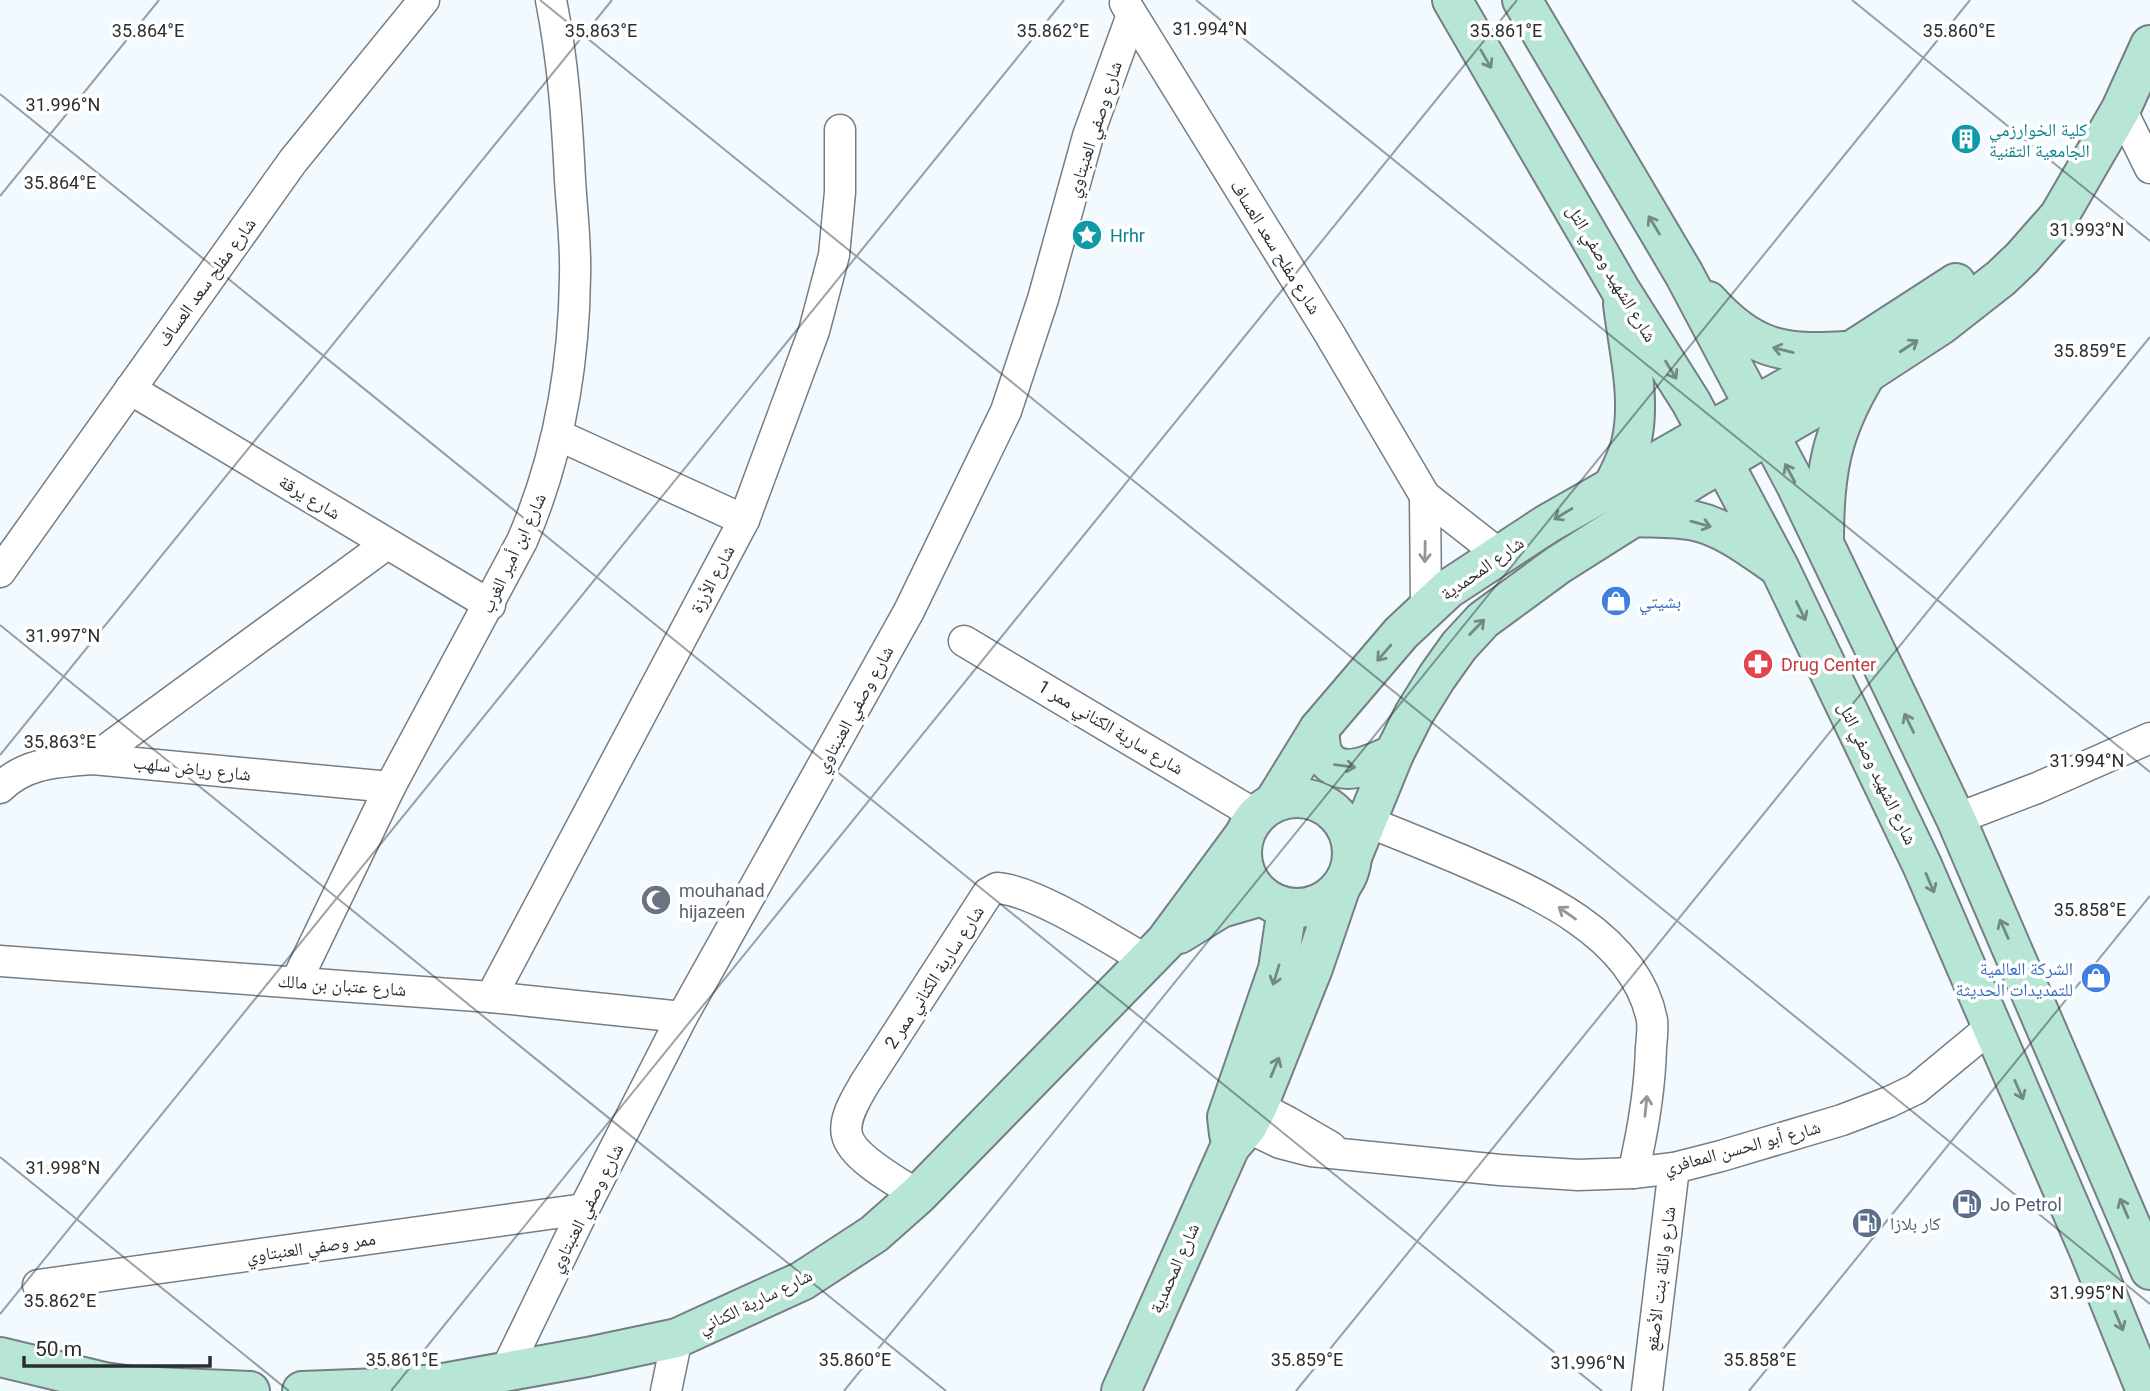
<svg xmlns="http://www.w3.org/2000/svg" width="2150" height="1391" font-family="Roboto,'Noto Naskh Arabic',sans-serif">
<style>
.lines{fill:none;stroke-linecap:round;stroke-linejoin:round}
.street-casing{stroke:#767e84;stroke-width:33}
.secondary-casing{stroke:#767e84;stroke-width:42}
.street{stroke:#fff;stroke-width:30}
.secondary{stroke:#b8e6d6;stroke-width:38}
.oneway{stroke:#728a83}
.oneway2{stroke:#959698}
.ticks{fill:none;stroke:#2b2e30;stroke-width:2;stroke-opacity:0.45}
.labels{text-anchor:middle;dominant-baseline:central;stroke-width:7;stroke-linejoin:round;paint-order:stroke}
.street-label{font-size:18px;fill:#2b2e30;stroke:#fff}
.culture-label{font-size:18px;fill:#0d838f;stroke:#fff;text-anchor:start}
.shop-label{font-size:18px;fill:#366cbe;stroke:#fff;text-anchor:start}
.health-label{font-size:18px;fill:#be3a42;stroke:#fff;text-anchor:start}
.worship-label{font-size:18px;fill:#5b616d;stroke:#fff;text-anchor:start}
.service-label{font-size:18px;fill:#4e5e75;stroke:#fff;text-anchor:start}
.ticks-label{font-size:18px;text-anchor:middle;fill:#2b2e30;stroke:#fff;stroke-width:7;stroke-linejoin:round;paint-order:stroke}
</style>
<rect width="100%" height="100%" fill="#f3faff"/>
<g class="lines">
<!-- street casing -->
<g class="street-casing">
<g id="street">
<path d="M1125,3L1329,333L1425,496L1499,554"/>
<path d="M2121,109L2150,168"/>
<path d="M130,389L490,605"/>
<path d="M558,435L744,520"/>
<path d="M1425,496L1426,609"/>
<path d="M0,572L293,161L424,0"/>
<path d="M964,641L1256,815"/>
<path d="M93,759L387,544"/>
<path d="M0,788C26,762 59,762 93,759L390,787"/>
<path d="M1956,819L2037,788L2150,738"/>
<path d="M1365,821C1397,833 1428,846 1459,859C1531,890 1635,933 1652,1020C1653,1028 1652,1038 1651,1047C1650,1090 1643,1131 1633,1173"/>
<path d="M0,961L491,997L682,1017"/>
<path d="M296,982L390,787L522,541C558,458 574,366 575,276C576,244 572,212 570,180C567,118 563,61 551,0"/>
<path d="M491,997L744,520L814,331L834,255L840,192V130"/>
<path d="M1240,1097L1288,1122L1331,1147"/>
<path d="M1230,1119L1280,1143L1311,1151L1500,1170L1578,1175L1633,1173L1674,1168L1721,1156L1842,1120L1889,1102L1916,1089L1991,1027"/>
<path d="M918,1195C899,1183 852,1158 847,1135C843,1118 857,1097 865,1083L988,893L997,888C1035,890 1111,940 1146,960"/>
<path d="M38,1285L584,1209"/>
<path d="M505,1372L584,1209L682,1017L909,611L1006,411L1043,299L1088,136L1132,15"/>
<path d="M666,1391L677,1338"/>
<path d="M1647,1391L1674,1168"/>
</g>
</g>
<!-- secondary casing -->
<g class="secondary-casing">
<g id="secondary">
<path d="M1452,0L1621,291L1691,402L1780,569L1922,865L2090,1253L2146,1391"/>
<path d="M1522,0L1684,274L1796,485L1956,819L2150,1270"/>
<path d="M1708,301C1752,350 1783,355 1845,351"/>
<path d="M1614,484C1621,470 1629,455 1632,439C1641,396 1628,347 1623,304"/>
<path d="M1634,517C1654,518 1675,517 1695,521C1726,528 1751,548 1777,566"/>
<path d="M1824,539C1824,473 1831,433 1865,376"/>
<path d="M1319,729C1320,738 1320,750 1325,757C1340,781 1375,763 1394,754"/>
<circle cx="1297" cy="853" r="55"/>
<path d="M1274,802L1319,729L1401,633L1448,589L1547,524L1851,351L1956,283"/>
<path d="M1352,857L1394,754L1414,714L1437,677L1459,646L1483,620L1558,565L1694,479L1806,413L1941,325L2001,278L2022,258L2059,216L2121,109L2150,45"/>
<path d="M1179,934L1221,908L1262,896"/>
<path d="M1229,1134L1227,1117L1278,969L1287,908"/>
<path d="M0,1357L104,1382L133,1386L250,1391"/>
<path d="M302,1391L406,1387L449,1382L587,1357L677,1338L802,1281L874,1234L918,1195L1165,942L1245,834"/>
<path d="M1121,1391L1230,1147L1247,1127L1258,1106L1313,968L1341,886"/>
</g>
</g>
<!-- street -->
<use href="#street" class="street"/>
<!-- secondary -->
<use href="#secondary" class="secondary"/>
</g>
<!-- one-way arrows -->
<defs><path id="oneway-shaft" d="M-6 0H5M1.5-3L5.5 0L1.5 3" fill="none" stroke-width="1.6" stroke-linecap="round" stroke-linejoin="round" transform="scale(1.75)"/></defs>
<g class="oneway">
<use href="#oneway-shaft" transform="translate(1486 59) rotate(60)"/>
<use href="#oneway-shaft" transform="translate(1654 225) rotate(-121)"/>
<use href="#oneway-shaft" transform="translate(1909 346) rotate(-33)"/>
<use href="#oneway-shaft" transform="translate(1783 350) rotate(-166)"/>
<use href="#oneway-shaft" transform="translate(1671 370) rotate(58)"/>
<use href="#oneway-shaft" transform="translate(1790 473) rotate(-118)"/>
<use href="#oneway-shaft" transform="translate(1563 514) rotate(149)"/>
<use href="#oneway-shaft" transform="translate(1701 524) rotate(16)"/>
<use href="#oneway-shaft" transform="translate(1801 611) rotate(64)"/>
<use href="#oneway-shaft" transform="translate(1477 627) rotate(-46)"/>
<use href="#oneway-shaft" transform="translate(1384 653) rotate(131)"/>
<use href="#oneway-shaft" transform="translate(1909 723) rotate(-116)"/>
<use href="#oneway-shaft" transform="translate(1345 766) rotate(8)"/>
<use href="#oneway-shaft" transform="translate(1930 883) rotate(67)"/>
<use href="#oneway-shaft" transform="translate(2004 929) rotate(-114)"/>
<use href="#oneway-shaft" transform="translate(1276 975) rotate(107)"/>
<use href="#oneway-shaft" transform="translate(1275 1067) rotate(-67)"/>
<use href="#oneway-shaft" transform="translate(2019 1090) rotate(66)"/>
<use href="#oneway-shaft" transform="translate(2124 1208) rotate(-113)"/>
<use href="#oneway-shaft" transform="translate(2119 1321) rotate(67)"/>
</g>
<g class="oneway2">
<use href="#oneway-shaft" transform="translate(1425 552) rotate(91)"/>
<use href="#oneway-shaft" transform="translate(1567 913) rotate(-145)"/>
<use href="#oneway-shaft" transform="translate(1646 1106) rotate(-84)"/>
</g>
<!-- ticks -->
<path class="ticks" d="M540,0L2150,1304M1196,0L2150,772M1852,0L2150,241M0,94L1602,1391M0,196L159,0M0,625L946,1391M0,755L612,0M0,1157L289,1391M0,1314L1064,0M391,1391L1517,0M844,1391L1970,0M1296,1391L2150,337M1749,1391L2150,896"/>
<!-- icons -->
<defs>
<g id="building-disc" transform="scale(1.575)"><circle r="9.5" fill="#0f9aa8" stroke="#fff"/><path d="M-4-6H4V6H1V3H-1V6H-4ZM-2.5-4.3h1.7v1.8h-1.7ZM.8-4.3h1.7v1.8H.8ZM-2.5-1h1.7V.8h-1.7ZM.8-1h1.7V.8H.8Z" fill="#fff"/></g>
<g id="sight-disc" transform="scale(1.575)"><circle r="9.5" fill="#0f9aa8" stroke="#fff"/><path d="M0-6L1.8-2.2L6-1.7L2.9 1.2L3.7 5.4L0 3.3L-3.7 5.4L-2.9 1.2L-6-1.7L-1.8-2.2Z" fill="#fff"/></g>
<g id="shop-disc" transform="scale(1.575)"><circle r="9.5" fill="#3f7fe0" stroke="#fff"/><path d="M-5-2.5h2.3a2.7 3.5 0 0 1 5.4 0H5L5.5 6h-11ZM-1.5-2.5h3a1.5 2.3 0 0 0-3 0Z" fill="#fff"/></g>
<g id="pharmacy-disc" transform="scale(1.575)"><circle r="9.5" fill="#e0444e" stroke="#fff"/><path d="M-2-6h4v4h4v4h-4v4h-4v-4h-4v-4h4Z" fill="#fff"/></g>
<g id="mosque-disc" transform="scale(1.575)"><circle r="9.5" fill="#6b7280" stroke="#fff"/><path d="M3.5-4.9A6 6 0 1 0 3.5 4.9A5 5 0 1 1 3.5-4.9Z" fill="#fff"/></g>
<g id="fuel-disc" transform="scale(1.575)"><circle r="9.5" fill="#5c6f8a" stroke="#fff"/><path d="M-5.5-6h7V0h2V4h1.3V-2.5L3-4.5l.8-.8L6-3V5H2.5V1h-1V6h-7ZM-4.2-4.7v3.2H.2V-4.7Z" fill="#fff"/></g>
</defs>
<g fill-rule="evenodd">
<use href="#building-disc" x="1966" y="139"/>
<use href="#sight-disc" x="1087" y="235"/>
<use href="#shop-disc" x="1616" y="601"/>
<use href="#pharmacy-disc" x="1758" y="664"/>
<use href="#mosque-disc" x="656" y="900"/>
<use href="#shop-disc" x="2096" y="978"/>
<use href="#fuel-disc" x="1967" y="1204"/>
<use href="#fuel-disc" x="1867" y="1223"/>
</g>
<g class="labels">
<!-- street labels -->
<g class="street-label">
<text transform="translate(1094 129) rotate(-72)">شارع وصفي العنبتاوي</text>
<text transform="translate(1276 247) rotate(58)">شارع مفلح سعد العساف</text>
<text transform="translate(1612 273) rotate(59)">شارع الشهيد وصفي التل</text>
<text transform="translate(206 282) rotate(-54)">شارع مفلح سعد العساف</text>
<text transform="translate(310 497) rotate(31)">شارع يرقة</text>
<text transform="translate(513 553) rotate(-65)">شارع ابن أمير الغرب</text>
<text transform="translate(1482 568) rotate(-35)">شارع المحمدية</text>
<text transform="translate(712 579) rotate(-62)">شارع الأرزة</text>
<text transform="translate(854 709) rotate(-61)">شارع وصفي العنبتاوي</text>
<text transform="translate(1111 727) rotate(31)">شارع سارية الكناني ممر 1</text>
<text transform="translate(192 768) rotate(6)">شارع رياض سلهب</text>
<text transform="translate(1878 773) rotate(64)">شارع الشهيد وصفي التل</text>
<text transform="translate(934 977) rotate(-57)">شارع سارية الكناني ممر 2</text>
<text transform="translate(342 985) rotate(4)">شارع عتبان بن مالك</text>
<text transform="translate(1742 1147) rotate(-15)">شارع أبو الحسن المعافري</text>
<text transform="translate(586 1208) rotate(-63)">شارع وصفي العنبتاوي</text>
<text transform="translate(311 1247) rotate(-8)">ممر وصفي العنبتاوي</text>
<text transform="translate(1174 1268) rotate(-66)">شارع المحمدية</text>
<text transform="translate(1660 1279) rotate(-83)">شارع وائلة بنت الأصقع</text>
<text transform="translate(755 1301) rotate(-26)">شارع سارية الكناني</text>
</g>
<!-- culture labels -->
<g class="culture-label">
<text x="1989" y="129">كلية الخوارزمي<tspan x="1989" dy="21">الجامعية التقنية</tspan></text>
<text x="1110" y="235">Hrhr</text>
</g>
<!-- shop labels -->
<g class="shop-label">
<text x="1639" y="601">بشيتي</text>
<text x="2073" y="968" text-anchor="end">الشركة العالمية<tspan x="2073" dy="21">للتمديدات الحديثة</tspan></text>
</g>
<!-- health labels -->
<g class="health-label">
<text x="1781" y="664">Drug Center</text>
</g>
<!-- worship labels -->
<g class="worship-label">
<text x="679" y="890">mouhanad<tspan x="679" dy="21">hijazeen</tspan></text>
</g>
<!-- service labels -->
<g class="service-label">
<text x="1990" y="1204">Jo Petrol</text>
<text x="1890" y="1223">كار بلازا</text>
</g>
</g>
<g class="ticks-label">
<text x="1210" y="35">31.994°N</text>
<text x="148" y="37">35.864°E</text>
<text x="601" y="37">35.863°E</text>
<text x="1053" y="37">35.862°E</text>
<text x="1506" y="37">35.861°E</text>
<text x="1959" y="37">35.860°E</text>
<text x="63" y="111">31.996°N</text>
<text x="60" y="189">35.864°E</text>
<text x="2087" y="236">31.993°N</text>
<text x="2090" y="357">35.859°E</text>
<text x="63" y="642">31.997°N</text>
<text x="60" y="748">35.863°E</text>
<text x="2087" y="767">31.994°N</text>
<text x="2090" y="916">35.858°E</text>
<text x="63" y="1174">31.998°N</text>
<text x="2087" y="1299">31.995°N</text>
<text x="60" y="1307">35.862°E</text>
<text x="402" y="1366">35.861°E</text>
<text x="855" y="1366">35.860°E</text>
<text x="1307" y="1366">35.859°E</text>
<text x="1760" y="1366">35.858°E</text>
<text x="1588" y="1369">31.996°N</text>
</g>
<!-- scale -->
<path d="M24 1356v10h186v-10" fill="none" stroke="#2b2e30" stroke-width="3.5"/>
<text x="35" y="1356" font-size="21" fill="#2b2e30" stroke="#ffffff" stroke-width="5" paint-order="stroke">50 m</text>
</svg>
